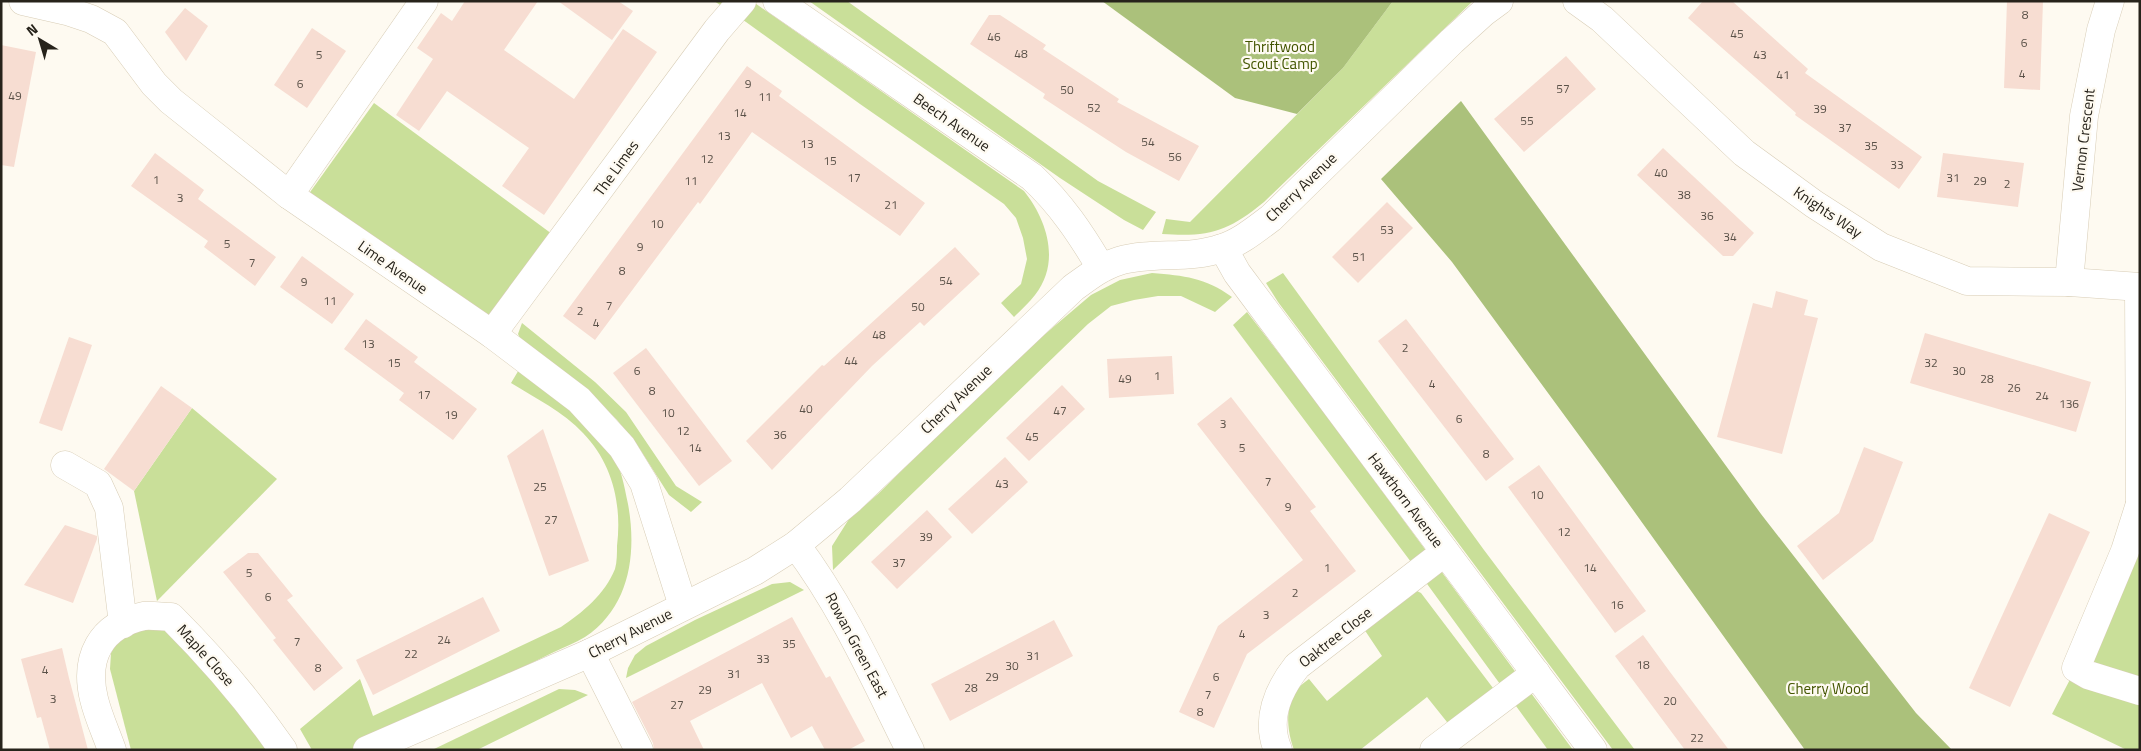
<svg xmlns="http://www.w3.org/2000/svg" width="2141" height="751" font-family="'Titillium Web',sans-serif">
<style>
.green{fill:#c9df99}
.forest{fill:#abc17b}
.building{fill:#f7ddd2}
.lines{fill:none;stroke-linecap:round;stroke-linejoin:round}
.minor-casing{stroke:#d8cdb6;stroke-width:29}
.minor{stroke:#fff;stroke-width:28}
.labels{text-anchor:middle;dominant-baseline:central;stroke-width:4.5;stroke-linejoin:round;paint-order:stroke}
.number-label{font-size:12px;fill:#5b5249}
.park-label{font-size:15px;fill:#435501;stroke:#fefaf1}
.street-label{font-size:15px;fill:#27231b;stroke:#fefaf1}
</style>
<rect width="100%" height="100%" fill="#fefaf1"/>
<!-- green -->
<g class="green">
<path d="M714,1H752L1024,191C1047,220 1061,262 1035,295C1029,303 1021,310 1014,317L1001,303L1021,284L1027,259L1023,238L1016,218L1004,204L860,104L746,22Z"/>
<path d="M809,1H847L1098,181L1156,212L1143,230L1124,220L1060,178Z"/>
<path d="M1393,1H1473L1264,202C1227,232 1210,237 1162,234L1166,219L1190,222L1343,68Z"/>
<path d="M374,103L552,234L489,317L308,195Z"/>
<path d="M1152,273C1185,276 1204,277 1232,297L1215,312L1181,296H1158L1134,300L1111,306L1088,324L833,570L832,546L849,519L878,494L1011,363L1091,295L1120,280Z"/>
<path d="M1283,273L1484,550L1635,750H1613L1278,302L1266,283Z"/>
<path d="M2140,287V750H2127L2052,714L2076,668L2139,507Z"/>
<path d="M1247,312L1309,392L1573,750H1548L1414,566L1233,325Z"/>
<path d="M522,323L595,382L626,412L676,486L702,502L691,512L669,495L636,443L617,420L590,392L522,343L518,334Z"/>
<path d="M520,368C546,388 572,408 595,432C600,438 606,443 610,449C621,466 624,485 628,504C637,553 630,607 585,637C575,643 564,647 554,652L354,750H312L300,729L360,679L373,716L561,627C582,613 605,594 615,569C617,562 617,553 617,546C622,505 613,464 583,433C564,412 535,398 511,383Z"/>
<path d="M192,408L277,479L157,601L134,491Z"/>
<path d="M790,582L804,590L626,678L628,668L635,655L646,646L695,620L772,584Z"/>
<path d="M1413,589L1421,593L1493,688L1491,698L1451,727L1427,697L1360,750H1294C1285,724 1284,695 1309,679L1327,701L1382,656L1364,629Z"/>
<path d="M166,623L278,750H131L110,669L111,653L117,642L128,631Z"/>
<path d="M559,689L575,690L588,695L477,750H432Z"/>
</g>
<!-- forest -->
<g class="forest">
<path d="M1102,1H1393L1343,68L1297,114L1235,98Z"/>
<path d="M1461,101L1761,514L1916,713L1952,750H1805L1603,468L1452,262L1381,179Z"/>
</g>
<!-- building -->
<g class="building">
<path d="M465,1H538L504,50L574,99L623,29L657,52L544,215L502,186L529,148L447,91L419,131L396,115L433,59L417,48L441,13L452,21Z"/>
<path d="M558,1H618L633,11L612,40Z"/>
<path d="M1703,1H1732L1808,69L1805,73L1922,157L1899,189L1795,115L1796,113L1688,18Z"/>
<path d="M2007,1H2043L2040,90L2004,88Z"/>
<path d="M185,8L208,26L186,61L165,32Z"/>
<path d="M989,15H1000L1046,45L1043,49L1119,99L1117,102L1199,146L1179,181L1126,152L1069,115L1043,98L1045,94L970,44Z"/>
<path d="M312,28L346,51L307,108L274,85Z"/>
<path d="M1,45L36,52L14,167L1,165Z"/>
<path d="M1566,56L1596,89L1524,152L1494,119Z"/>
<path d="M747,66L782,91L779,96L925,203L900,236L752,132L700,204L698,202L595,340L563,316Z"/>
<path d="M1663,148L1754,233L1733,256H1723L1637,175Z"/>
<path d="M155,153L204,190L198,199L276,257L255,286L204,247L208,241L131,186Z"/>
<path d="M1943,153L2024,163L2018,207L1937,197Z"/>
<path d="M1387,202L1413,228L1358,283L1332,257Z"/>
<path d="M955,247L980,274L924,326L920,322L872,366L772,470L746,441L822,365L824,366Z"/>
<path d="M302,256L354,294L332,324L280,287Z"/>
<path d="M1776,291L1808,300L1804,315L1818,318L1782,454L1717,437L1753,303L1772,308Z"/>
<path d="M366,319L418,357L414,362L477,409L453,440L399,400L404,393L344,349Z"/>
<path d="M1406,319L1514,459L1486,481L1378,341Z"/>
<path d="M1925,333L2091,382L2076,432L1910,383Z"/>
<path d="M69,337L92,345L62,431L39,423Z"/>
<path d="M646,348L732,461L699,486L613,373Z"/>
<path d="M1172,356L1174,394L1109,398L1107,359Z"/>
<path d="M1062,385L1085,409L1029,461L1006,438Z"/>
<path d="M161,386L192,408L134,491L104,469Z"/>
<path d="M1231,397L1316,507L1310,511L1356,571L1247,654L1214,728L1179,712L1218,626L1303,560L1197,424Z"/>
<path d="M543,429L589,561L549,576L507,456Z"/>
<path d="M1864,447L1903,462L1873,541L1823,580L1797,546L1839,513Z"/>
<path d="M1005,457L1028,482L972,534L948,509Z"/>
<path d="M1539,465L1646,611L1615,633L1508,487Z"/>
<path d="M927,510L952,537L897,589L871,562Z"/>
<path d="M2049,513L2090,532L2010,707L1969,688Z"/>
<path d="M65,525L97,536V539L73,603L24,585Z"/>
<path d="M248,553H258L293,596L287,600L343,668L314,691L273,640L276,638L223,572Z"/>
<path d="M483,597L500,631L373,695L356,660Z"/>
<path d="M792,617L826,678L830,676L865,741L848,750H825L812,726L791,738L762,683L690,721L704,750H654L653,743L632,702Z"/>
<path d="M1054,620L1073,656L950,721L931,684Z"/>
<path d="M1643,635L1670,672L1729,750H1685L1615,656Z"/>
<path d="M62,648L69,678L88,750H50L41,717L37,718L21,659Z"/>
</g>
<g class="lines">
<!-- minor casing -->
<g class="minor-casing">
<g id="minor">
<path d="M23,1L67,11L91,19L115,32L154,84L171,101L289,195L492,334L579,400L622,447L644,483L683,606"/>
<path d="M777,1L1032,177C1061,204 1081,234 1101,268"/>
<path d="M1577,1L1602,19L1744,153L1814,204L1881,247L1967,281L2069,282L2140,287"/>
<path d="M289,195L424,1"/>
<path d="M1223,248L1237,273L1593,750"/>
<path d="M2069,282L2084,116L2101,30L2110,1"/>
<path d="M2139,287L2140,509"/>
<path d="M492,334L717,30L742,1"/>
<path d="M65,465L98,484L109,508L123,624"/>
<path d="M2139,507L2125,551L2076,668L2088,675L2140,691"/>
<path d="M796,545C843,607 875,680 910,750"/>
<path d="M590,653L639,750"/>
<path d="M112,750C106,733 98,716 94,699C84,658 100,625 144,616C152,615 163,617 171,617C212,658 250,702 283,750"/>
<path d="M367,750L590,653L755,571L796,545L850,500L1073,288C1088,277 1102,266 1119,261C1153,251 1189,260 1222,248C1241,242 1256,229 1271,218L1452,41L1484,12L1499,1"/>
<path d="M1278,750C1265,720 1278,690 1297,666L1445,552"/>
<path d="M1434,750L1536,673"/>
</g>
</g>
<!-- minor -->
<use href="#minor" class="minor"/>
</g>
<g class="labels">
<!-- number labels -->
<g class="number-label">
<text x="2025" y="14">8</text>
<text x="1737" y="33">45</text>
<text x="994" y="36">46</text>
<text x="2024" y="42">6</text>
<text x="1021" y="53">48</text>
<text x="319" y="54">5</text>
<text x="1760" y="54">43</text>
<text x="2022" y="73">4</text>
<text x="1783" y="74">41</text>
<text x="300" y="83">6</text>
<text x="748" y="83">9</text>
<text x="1563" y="88">57</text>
<text x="1067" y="89">50</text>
<text x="15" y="95">49</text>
<text x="765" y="96">11</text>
<text x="1094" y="107">52</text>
<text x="1820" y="108">39</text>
<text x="740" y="112">14</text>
<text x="1527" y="120">55</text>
<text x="1845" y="127">37</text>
<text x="724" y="135">13</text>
<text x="1148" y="141">54</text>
<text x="807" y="143">13</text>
<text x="1871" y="145">35</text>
<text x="1175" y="156">56</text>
<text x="707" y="158">12</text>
<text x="830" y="160">15</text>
<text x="1897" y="164">33</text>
<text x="1661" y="172">40</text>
<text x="854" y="177">17</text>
<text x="1953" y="177">31</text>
<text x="156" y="179">1</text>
<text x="691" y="180">11</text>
<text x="1980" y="180">29</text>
<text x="2007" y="183">2</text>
<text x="1684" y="194">38</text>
<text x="180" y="197">3</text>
<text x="891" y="204">21</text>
<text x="1707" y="215">36</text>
<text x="657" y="223">10</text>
<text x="1387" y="229">53</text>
<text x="1730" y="236">34</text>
<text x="227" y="243">5</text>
<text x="640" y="246">9</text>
<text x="1359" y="256">51</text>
<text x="252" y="262">7</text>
<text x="622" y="270">8</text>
<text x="946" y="280">54</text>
<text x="304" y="281">9</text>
<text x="330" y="300">11</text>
<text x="609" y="305">7</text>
<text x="918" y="306">50</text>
<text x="580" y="310">2</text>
<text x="596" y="322">4</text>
<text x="879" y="334">48</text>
<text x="368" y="343">13</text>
<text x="1405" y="347">2</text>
<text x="851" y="360">44</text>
<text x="394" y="362">15</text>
<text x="1931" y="362">32</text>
<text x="637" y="370">6</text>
<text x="1959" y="370">30</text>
<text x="1157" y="375">1</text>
<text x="1125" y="378">49</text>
<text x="1987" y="378">28</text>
<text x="1432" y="383">4</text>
<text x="2014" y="387">26</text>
<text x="652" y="390">8</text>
<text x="424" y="394">17</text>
<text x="2042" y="395">24</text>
<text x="2069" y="403">136</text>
<text x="806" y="408">40</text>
<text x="1060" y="410">47</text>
<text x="668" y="412">10</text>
<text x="451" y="414">19</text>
<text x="1459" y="418">6</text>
<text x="1223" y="423">3</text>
<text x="683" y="430">12</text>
<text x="780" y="434">36</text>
<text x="1032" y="436">45</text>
<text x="695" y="447">14</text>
<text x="1242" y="447">5</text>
<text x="1486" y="453">8</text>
<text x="1268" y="481">7</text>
<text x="1002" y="483">43</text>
<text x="540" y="486">25</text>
<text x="1537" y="494">10</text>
<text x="1288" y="506">9</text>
<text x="551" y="519">27</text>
<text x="1564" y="531">12</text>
<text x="926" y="536">39</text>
<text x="899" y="562">37</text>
<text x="1327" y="567">1</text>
<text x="1590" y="567">14</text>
<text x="249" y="572">5</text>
<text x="1295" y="592">2</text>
<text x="268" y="596">6</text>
<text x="1617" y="604">16</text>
<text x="1266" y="614">3</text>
<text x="1242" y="633">4</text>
<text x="444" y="639">24</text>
<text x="297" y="641">7</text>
<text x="789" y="643">35</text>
<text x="411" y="653">22</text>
<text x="1033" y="655">31</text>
<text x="763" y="658">33</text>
<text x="1643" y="664">18</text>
<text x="1012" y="665">30</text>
<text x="318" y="667">8</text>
<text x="45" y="669">4</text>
<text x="734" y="673">31</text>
<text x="992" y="676">29</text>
<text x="1216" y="676">6</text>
<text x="971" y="687">28</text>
<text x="705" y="689">29</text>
<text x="1208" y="694">7</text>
<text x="53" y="698">3</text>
<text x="1670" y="700">20</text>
<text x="677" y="704">27</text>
<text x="1200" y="711">8</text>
<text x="1697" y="737">22</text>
</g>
<!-- park labels -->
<g class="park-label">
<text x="1280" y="46">Thriftwood<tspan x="1280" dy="17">Scout Camp</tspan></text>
<text x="1828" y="688">Cherry Wood</text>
</g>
<!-- street labels -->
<g class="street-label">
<text transform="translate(952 122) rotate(35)">Beech Avenue</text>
<text transform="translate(2083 140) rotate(-83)">Vernon Crescent</text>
<text transform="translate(616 168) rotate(-54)">The Limes</text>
<text transform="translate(1301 187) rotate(-44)">Cherry Avenue</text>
<text transform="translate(1828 212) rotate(34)">Knights Way</text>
<text transform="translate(393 267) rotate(35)">Lime Avenue</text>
<text transform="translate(956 399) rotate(-44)">Cherry Avenue</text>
<text transform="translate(1406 500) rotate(53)">Hawthorn Avenue</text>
<text transform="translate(630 633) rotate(-27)">Cherry Avenue</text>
<text transform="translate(1335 637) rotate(-38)">Oaktree Close</text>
<text transform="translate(857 645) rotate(62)">Rowan Green East</text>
<text transform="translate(206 655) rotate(48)">Maple Close</text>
</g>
</g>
<!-- border -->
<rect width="2141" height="751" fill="none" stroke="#27231b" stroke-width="5"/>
<!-- north arrow -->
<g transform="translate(40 40) rotate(322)" stroke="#fefaf1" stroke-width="4" paint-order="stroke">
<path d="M0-4L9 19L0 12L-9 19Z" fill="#27231b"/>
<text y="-8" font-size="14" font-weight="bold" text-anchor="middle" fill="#27231b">N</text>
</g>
</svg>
